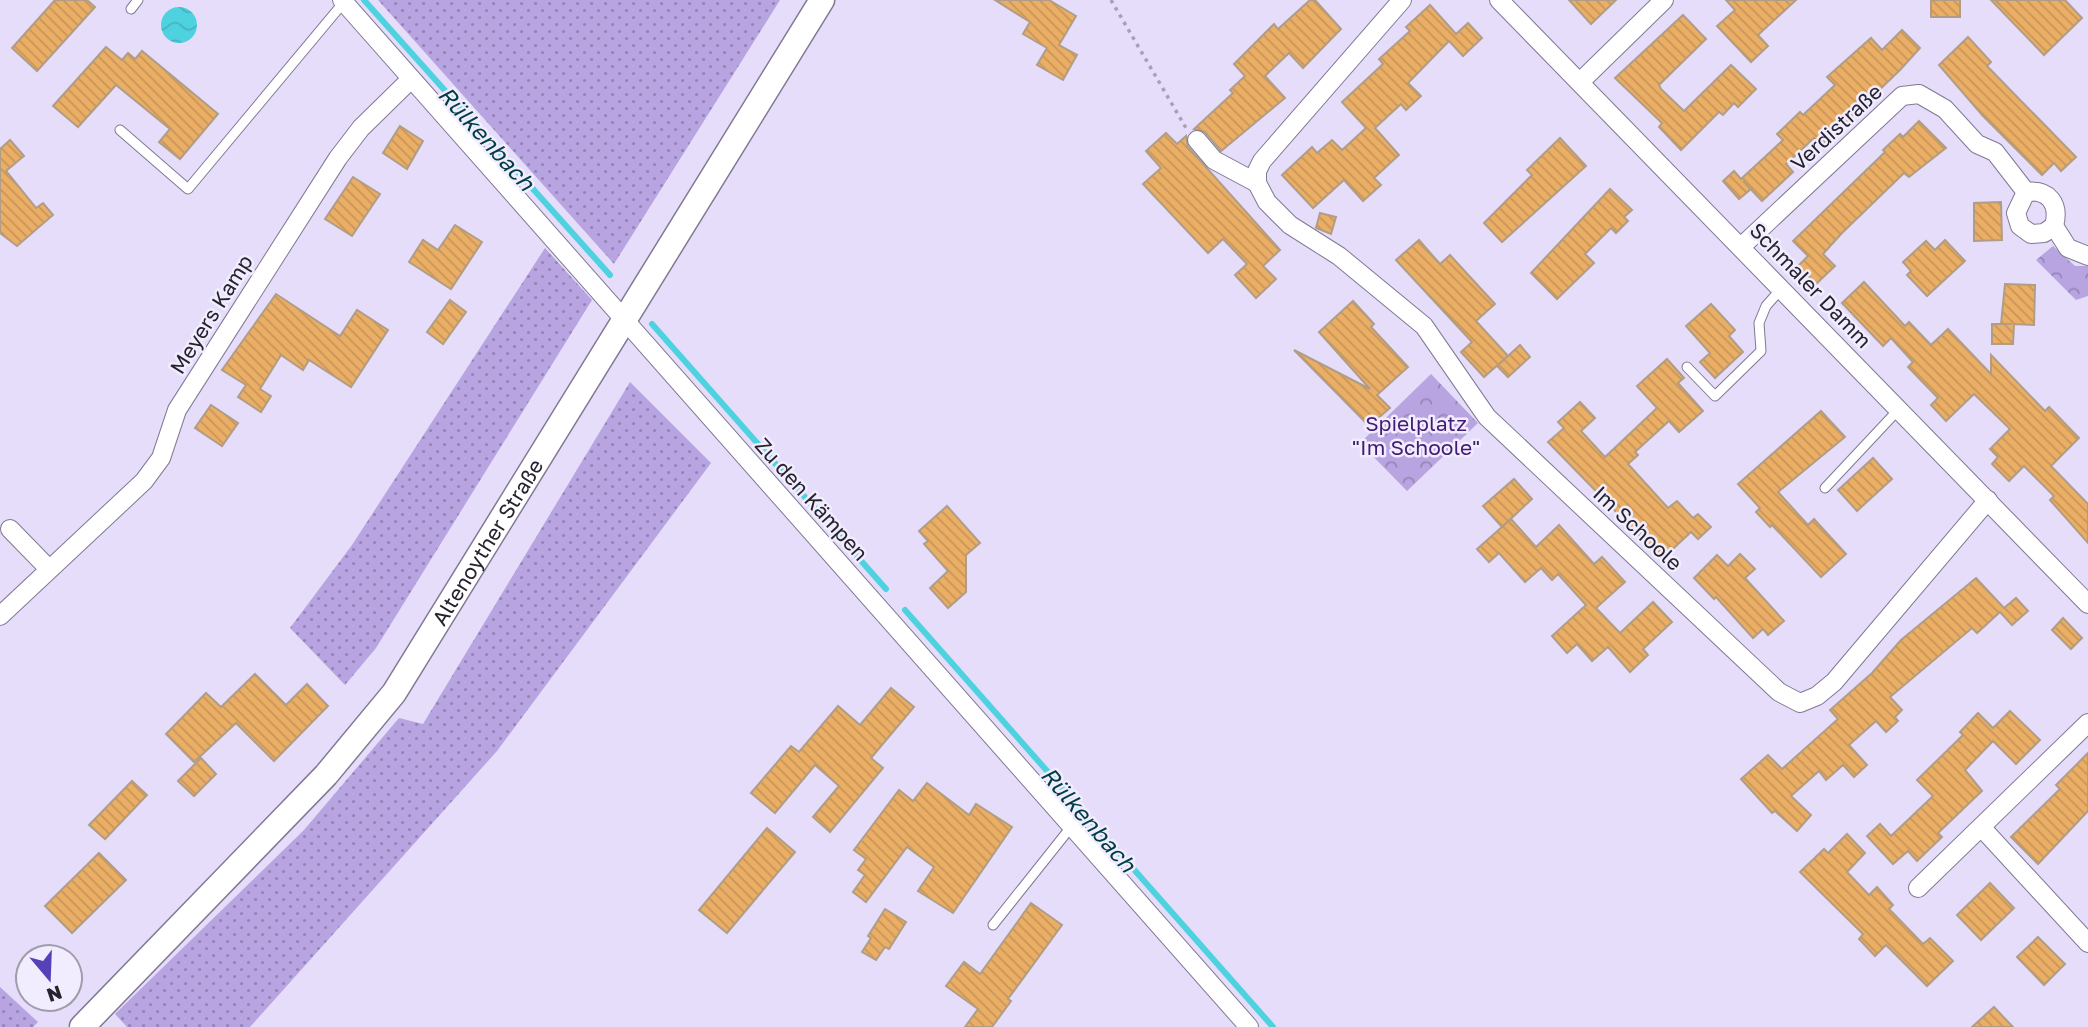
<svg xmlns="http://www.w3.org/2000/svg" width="2088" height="1027" font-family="'Golos Text',sans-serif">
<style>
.grass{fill:url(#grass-dots)}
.forest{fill:url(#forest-crowns)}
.water{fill:url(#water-waves)}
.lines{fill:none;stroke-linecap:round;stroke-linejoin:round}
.stream{stroke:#4ed2df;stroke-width:6}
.building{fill:url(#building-back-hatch);stroke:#b19d86;stroke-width:2}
.lane-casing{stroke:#817993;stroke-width:11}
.street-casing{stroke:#817993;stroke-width:20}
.secondary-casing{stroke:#817993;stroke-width:27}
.path{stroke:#a7a1b8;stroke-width:3.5;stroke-dasharray:3.5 5;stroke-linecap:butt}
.lane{stroke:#fff;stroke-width:9}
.street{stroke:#fff;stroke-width:18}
.secondary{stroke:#fff;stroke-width:24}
.labels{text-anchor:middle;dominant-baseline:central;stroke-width:5;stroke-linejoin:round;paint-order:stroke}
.street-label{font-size:21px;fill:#26232e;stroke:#f1edfe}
.park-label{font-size:21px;fill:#431b76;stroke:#f1edfe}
.water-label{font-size:23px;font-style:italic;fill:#003d43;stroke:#f1edfe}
</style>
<defs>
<pattern id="grass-dots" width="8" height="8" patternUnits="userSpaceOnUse" patternTransform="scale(1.75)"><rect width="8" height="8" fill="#b7a4e1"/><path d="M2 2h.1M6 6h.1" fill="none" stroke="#9585b7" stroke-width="1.8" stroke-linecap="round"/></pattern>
<pattern id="forest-crowns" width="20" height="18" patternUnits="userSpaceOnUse" patternTransform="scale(1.75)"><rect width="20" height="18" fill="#b7a4e1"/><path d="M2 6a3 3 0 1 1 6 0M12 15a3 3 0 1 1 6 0" fill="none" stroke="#9585b7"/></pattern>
<pattern id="water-waves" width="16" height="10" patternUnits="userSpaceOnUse" patternTransform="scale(1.75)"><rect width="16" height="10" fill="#4ed2df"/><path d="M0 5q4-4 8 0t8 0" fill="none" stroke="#44b4c0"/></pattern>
<pattern id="building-back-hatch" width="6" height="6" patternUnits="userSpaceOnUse" patternTransform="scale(1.75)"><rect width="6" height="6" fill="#eaae65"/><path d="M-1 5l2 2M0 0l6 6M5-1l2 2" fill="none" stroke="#c99558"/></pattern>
</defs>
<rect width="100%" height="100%" fill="#e5ddfa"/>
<!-- grass -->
<g class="grass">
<path d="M378,0H780L614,264Z"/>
<path d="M545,248L592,300L376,648L345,685L290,628L352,545Z"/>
<path d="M630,382L711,463L497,751L250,1027H127L115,1014L304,830L399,718L423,724Z"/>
<path d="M0,987L38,1022L33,1027H0Z"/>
</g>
<!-- forest -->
<g class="forest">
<path d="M2053,246L2075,266H2088V296L2076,300L2036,260Z"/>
<path d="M1431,374L1478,423L1407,491L1360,443Z"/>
</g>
<!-- water -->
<circle class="water" cx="179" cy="25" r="18"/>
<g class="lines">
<!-- stream -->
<g class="stream">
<path d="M364,0L610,275"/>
<path d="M652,324L886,589"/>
<path d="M905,610L1273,1027"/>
</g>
</g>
<!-- building -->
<g class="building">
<path d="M55,0H87L95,7L37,71L12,48Z"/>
<path d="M995,0H1049L1076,16L1059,45L1077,55L1063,80L1037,65L1047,48L1023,34L1030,22Z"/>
<path d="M1310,0H1315L1341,29L1303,68L1289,53L1265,76L1285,98L1221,151L1205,132L1194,129L1233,93L1230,90L1245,76L1234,64L1274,24L1278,29Z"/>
<path d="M1569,0H1616L1591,24Z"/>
<path d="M1726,0H1796L1758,35L1768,46L1751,62L1717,26L1735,10Z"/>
<rect x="1931" y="0" width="29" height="17"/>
<path d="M1991,0H2065L2082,18L2044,55Z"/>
<path d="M1430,5L1456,34L1468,23L1482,38L1463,56L1449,41L1408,83L1421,96L1406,110L1401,104L1375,128L1399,155L1374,178L1381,185L1363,201L1344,180L1313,208L1282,175L1312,147L1317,153L1332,140L1342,150L1366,128L1342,102L1383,64L1379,59L1410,31L1406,27Z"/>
<path d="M1683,15L1706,39L1659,85L1661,89L1684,111L1731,65L1756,89L1738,107L1734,103L1723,115L1719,112L1681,150L1659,127L1662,123L1615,78Z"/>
<path d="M1902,30L1920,48L1900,70L1821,146L1814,138L1786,164L1793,172L1762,201L1743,181L1751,189L1739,199L1723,181L1734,171L1741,179L1783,140L1777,134L1800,112L1803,115L1835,85L1827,77L1871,38L1882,50Z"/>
<path d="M1968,37L1991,62L1987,66L2076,157L2061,171L2054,163L2042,175L1983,116L1939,65Z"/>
<path d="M106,47L122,60L128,53L135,59L142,51L218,114L180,159L159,142L170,129L116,85L78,127L53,106Z"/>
<path d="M1919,121L1946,148L1909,177L1904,173L1842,233L1823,254L1835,266L1816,284L1798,266L1808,256L1793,241L1885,152L1883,150L1900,134L1903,137Z"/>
<path d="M400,126L423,141L407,169L383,153Z"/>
<path d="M1166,133L1177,144L1186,136L1188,147L1280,250L1263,266L1276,279L1256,298L1235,275L1247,264L1223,239L1208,253L1143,184L1161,168L1146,151Z"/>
<path d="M1560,138L1586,166L1502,242L1484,223L1532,175L1527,170Z"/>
<path d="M10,140L24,156L6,171L36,208L43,203L53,215L17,246L0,233V149Z"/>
<path d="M353,177L380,194L352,236L325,219Z"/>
<path d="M1610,189L1632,210L1624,217L1628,221L1616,233L1611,228L1585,254L1594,263L1557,299L1531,273Z"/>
<path d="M2001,202L2002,240L1974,241V203Z"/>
<path d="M1320,213L1336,217L1331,234L1316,228Z"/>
<path d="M455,225L482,242L451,289L409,262L423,240L438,250Z"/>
<path d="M1419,240L1440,264L1450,255L1495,304L1476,321L1508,356L1484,377L1461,352L1472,342L1396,260Z"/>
<path d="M1945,240L1965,261L1927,296L1907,275L1911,271L1903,262L1926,241L1935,250Z"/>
<path d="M1864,282L1905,326L1909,322L1931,345L1948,329L1991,374V355L2045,411L2049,407L2079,438L2051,466L2088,504V543L2050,500L2054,496L2024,466L2009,481L1992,464L1998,457L1990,449L2010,429L1974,394L1946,421L1931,405L1938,398L1908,367L1913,362L1891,338L1883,346L1842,303Z"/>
<path d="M2005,284L2035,285L2034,325L2014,324L2013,344H1992V324H2012H2001Z"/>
<path d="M276,294L340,336L357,310L388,330L351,387L309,360L303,370L281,355L260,389L271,396L261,412L238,397L246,385L222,370Z"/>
<path d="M450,300L466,312L443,344L427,332Z"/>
<path d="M1353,301L1374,324L1371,327L1408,367L1377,395L1390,408L1369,426L1294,350L1370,389L1319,332Z"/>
<path d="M1711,304L1735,330L1729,336L1743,352L1715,378L1700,362L1710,353L1686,326Z"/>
<path d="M1520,345L1530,357L1508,377L1497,366Z"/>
<path d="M1667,359L1684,378L1678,383L1703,411L1679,432L1669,421L1635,452L1638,455L1628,464L1668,508L1677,501L1693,518L1698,514L1711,527L1698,539L1691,532L1662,559L1548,442L1564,428L1558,422L1580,402L1595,418L1581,431L1605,457L1657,408L1637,386Z"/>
<path d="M211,405L238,423L222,446L195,428Z"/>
<path d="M1821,411L1845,437L1778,492L1808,525L1814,519L1846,554L1821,577L1772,525L1770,527L1756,512L1760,508L1738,484Z"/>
<path d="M1873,458L1892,479L1857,511L1838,490Z"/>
<path d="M1514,479L1532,499L1502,527L1483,506Z"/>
<path d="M947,506L980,543L966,555V592L948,608L930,588L948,571L924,544L928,541L919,531Z"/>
<path d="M1511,519L1536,547L1559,525L1594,564L1602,557L1625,582L1596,608L1620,633L1653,602L1672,622L1643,649L1648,655L1630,672L1608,647L1592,661L1577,644L1567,653L1552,636L1586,605L1558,574L1552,580L1541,568L1525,582L1499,553L1489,562L1477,549Z"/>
<path d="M1740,554L1755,569L1745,578L1784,621L1768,635L1763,629L1753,638L1716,597L1714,599L1694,578L1717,555L1728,566Z"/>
<path d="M1976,578L2004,608L2016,598L2028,611L2012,625L2000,612L1977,633L1972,628L1890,697L1902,710L1895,717L1898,721L1886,732L1876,721L1849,745L1867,765L1854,777L1843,765L1826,780L1819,771L1791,796L1811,815L1797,831L1775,811L1772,813L1741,779L1768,755L1782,769L1838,719L1830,710L1872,673L1901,640Z"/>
<path d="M2063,618L2082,638L2071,649L2052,630Z"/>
<path d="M255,674L286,705L307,684L328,706L274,761L236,723L194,762L166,734L206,693L221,707Z"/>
<path d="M891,688L914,707L871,758L883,768L830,832L813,817L839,786L815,765L775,813L751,793L791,746L799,752L838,706L860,725Z"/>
<path d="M2010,711L2040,740L2016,764L1993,741L1965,770L1982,791L1938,833L1942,837L1917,861L1908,851L1893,864L1867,836L1880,824L1891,836L1933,796L1917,780L1963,735L1960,732L1978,713L1993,728Z"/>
<path d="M2088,753V811L2038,864L2011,837L2060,789L2056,785Z"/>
<path d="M201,758L216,774L194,796L178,781Z"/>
<path d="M132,781L147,795L105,839L89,825Z"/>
<path d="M927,783L969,815L976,804L1012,827L953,913L918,891L934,867L907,847L866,902L853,892L865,875L858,870L866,859L854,850L899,790L913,801Z"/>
<path d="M767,828L795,852L727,933L699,910Z"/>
<path d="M1847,834L1865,853L1847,872L1869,895L1877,887L1893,905L1889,909L1923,944L1930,938L1953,961L1927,986L1886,945L1875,956L1859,939L1863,934L1800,872L1824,849L1828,853Z"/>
<path d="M99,853L126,880L72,933L45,906Z"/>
<path d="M1990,883L2014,908L1981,940L1957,915Z"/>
<path d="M1031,903L1062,925L1008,999L1011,1001L992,1027H965L978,1009L946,986L964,962L980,974Z"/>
<path d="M885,909L906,922L889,949L885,947L876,960L862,952L871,938L868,936Z"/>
<path d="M2038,937L2065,964L2044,985L2017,957Z"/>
<path d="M1994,1007L2013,1027H1972Z"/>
</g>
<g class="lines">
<!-- lane casing -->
<g class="lane-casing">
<g id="lane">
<path d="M131,9L138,0"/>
<path d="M120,130L188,189L344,2"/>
<path d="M1687,367L1715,396L1761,351L1759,323L1766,306L1781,289"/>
<path d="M1825,488L1900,408"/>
<path d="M993,925L1071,827"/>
</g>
</g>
<!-- street casing -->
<g class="street-casing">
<g id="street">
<path d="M342,0L1249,1027"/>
<path d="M1402,0L1262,161L1257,171V183L1267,202L1290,225L1339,256L1424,326L1487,417L1779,692L1800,703L1817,696L1834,682L1988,500"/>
<path d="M1499,0L2088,604"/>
<path d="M1580,82L1664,0"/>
<path d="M1197,140L1214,160L1257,183"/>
<path d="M2054,226L2068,248L2088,256"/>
<path d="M1742,246L1902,96L1919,94L1945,109L1977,144L1995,152L2026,192L2016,213L2020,226L2031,234L2044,233L2054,226C2060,204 2049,189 2026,192"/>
<path d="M10,529L49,569"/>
<path d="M0,616L144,481L161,458L177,410L338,158L361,128L411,79"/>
<path d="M1982,828L2088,943"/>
<path d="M1918,888L2088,723"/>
</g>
</g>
<!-- secondary casing -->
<g class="secondary-casing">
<g id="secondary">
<path id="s1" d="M82,1027L326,775L394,693L822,0"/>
</g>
</g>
<!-- path -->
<path class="path" d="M1111,0L1186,128"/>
<!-- lane -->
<use href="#lane" class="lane"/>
<!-- street -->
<use href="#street" class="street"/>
<!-- secondary -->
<use href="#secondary" class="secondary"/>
</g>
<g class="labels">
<!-- street labels -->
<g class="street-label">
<text transform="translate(1836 127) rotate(-43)">Verdistraße</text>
<text transform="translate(1811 285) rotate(46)">Schmaler Damm</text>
<text transform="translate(211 314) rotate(-58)">Meyers Kamp</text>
<text transform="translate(812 499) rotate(48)">Zu den Kämpen</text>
<text transform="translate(1638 528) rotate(43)">Im Schoole</text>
<text stroke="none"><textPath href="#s1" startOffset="635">Altenoyther Straße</textPath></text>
</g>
<!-- park labels -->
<g class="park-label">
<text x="1416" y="423">Spielplatz<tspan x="1416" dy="24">"Im Schoole"</tspan></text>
</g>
<!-- water labels -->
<g class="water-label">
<text transform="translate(487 138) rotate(48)">Rülkenbach</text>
<text transform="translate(1089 819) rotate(49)">Rülkenbach</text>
</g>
</g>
<!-- north arrow -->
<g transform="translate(49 978) rotate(161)"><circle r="33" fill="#f1edfe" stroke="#a09cab" stroke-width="2"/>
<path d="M0-5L12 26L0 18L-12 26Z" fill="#5741b9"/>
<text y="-10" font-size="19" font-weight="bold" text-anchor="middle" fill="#26232e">N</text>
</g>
</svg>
